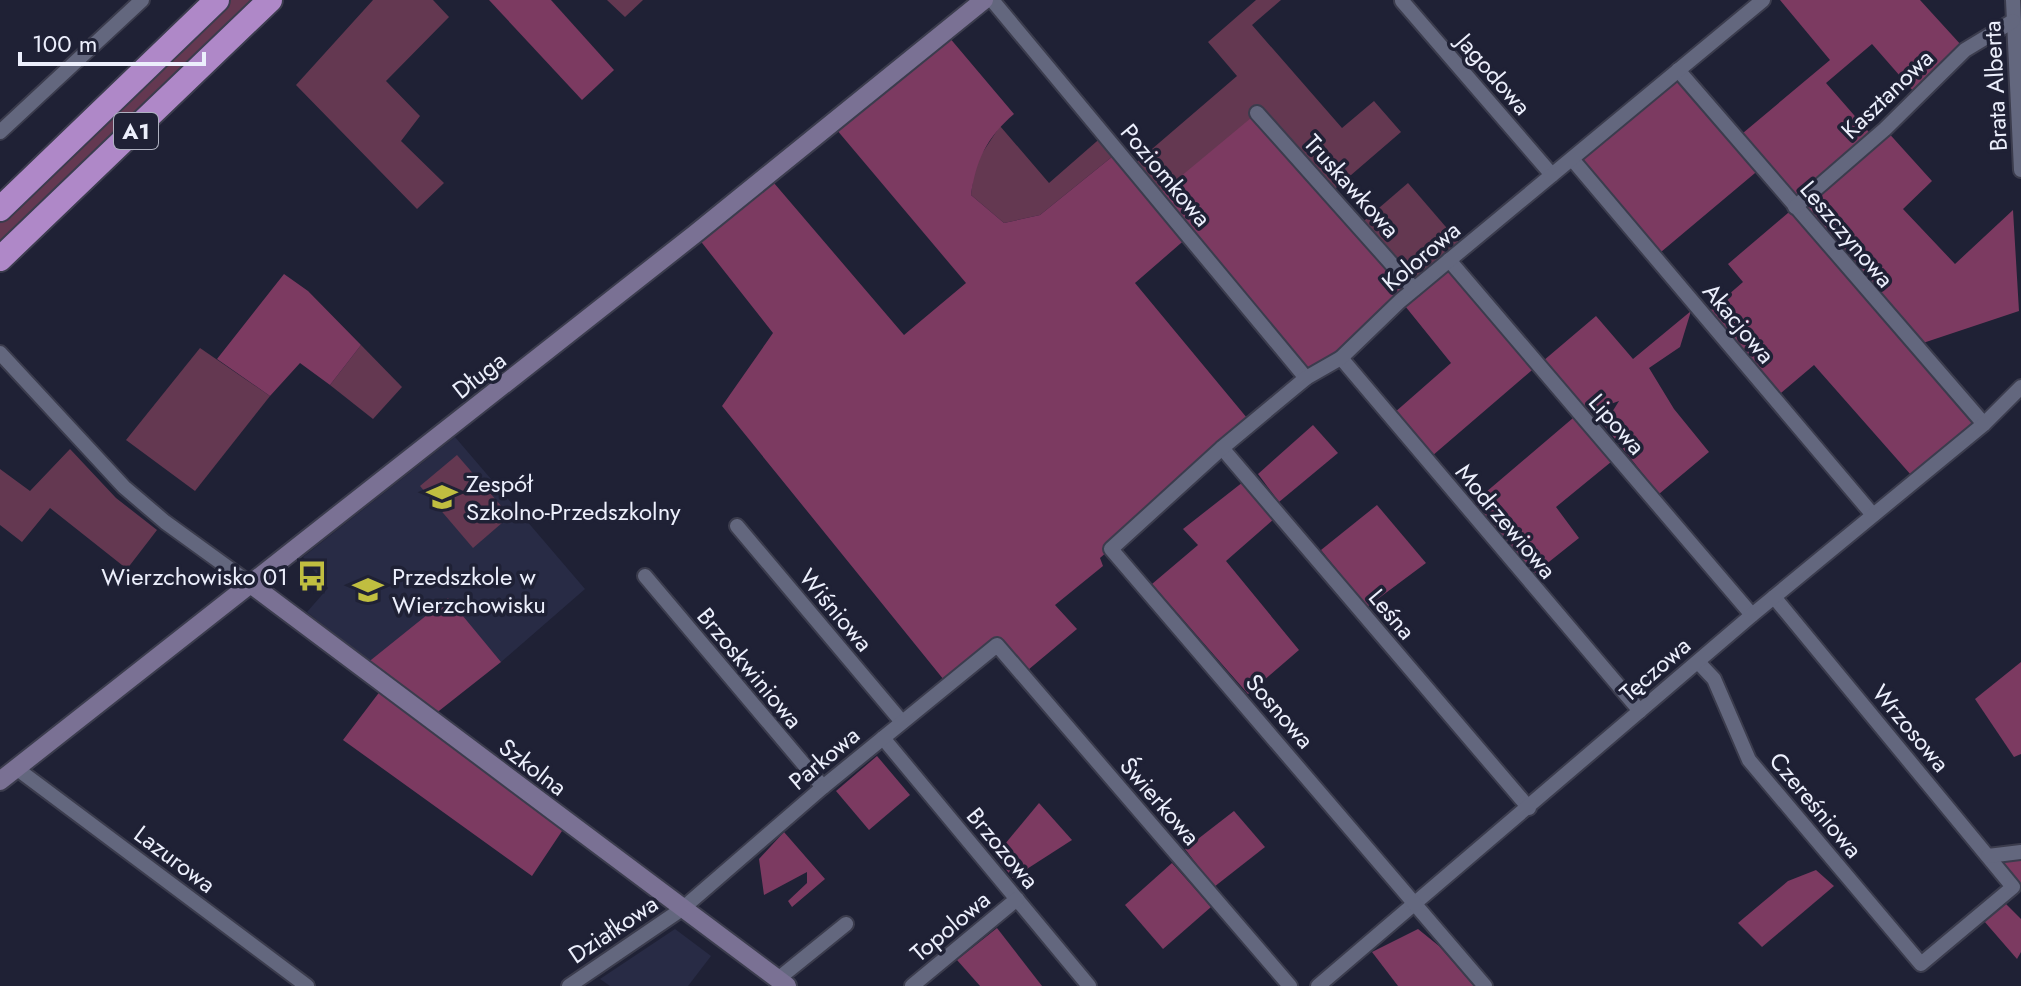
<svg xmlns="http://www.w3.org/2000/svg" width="2021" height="986" font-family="Jost,sans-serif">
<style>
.built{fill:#282b45}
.green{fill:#643851}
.forest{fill:#7c3a61}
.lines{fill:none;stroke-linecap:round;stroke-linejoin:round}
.street-casing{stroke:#3b3c4d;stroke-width:18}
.secondary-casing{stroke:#3b3c4d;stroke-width:22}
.highway-casing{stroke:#3b3c4d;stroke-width:28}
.street{stroke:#63677e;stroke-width:14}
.secondary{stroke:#7a7194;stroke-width:18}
.highway{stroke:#af88c8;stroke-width:24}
.labels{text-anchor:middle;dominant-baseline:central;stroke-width:7;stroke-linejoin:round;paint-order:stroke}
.shield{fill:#1f2135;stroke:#aeb1c0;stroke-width:2}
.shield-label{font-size:22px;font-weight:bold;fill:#eceffc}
.street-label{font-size:24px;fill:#eceffc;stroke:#1f2135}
.poi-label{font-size:24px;fill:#eceffc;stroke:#1f2135;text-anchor:start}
</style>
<rect width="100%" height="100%" fill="#1f2135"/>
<!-- built -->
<g class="built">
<path d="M455,437L585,589L501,662L447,599L369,662L307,612L328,588L303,557Z"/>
<path d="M675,929L711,956L688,986H610L600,979Z"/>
</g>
<!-- green -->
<g class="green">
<path d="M229,0H258L0,249V220Z"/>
<path d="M373,0H433L449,17L386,81L420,116L401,141L444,183L417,209L296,85Z"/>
<path d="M607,0H643L625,17Z"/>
<path d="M1256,0H1281L1252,25L1342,128L1374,101L1401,132L1329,194L1156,197L1131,167L1237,76L1208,42Z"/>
<path d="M1000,126L1049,183L1104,135L1118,152L1040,215L1004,223L971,195L975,164Z"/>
<path d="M1408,183L1464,248L1414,289L1358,226Z"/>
<path d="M361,345L402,387L373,419L330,385Z"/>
<path d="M200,348L270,396L195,491L126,440Z"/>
<path d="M70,449L116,498L157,530L127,569L50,508L22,542L0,525V469L30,491Z"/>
<path d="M457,455L510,516L473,548L420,486Z"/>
</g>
<!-- forest -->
<g class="forest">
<path d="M489,0H551L614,70L582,100Z"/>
<path d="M1780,0H1920L1962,46L1914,92L1872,44L1826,83L1874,138L1885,129L1932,181L1903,209L1955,264L2013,210L2019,311L1914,346L1979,420L1911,475L1814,365L1775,398L1704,316L1743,282L1728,264L1795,207L1761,168L1655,257L1572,159L1678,70L1737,138L1830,60Z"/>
<path d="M943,30L1014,114C987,137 976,160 971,195L1004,223L1040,215L1118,152L1156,197L1257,113L1414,289L1449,260L1538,365L1432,456L1394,413L1451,363L1401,301L1306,378L1188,237L1135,283L1252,424L1100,558L1103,566L1055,605L1077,629L1028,670L1003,640L948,685L722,406L773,333L695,234L768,176L904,335L966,283L831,123Z"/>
<path d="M284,274L308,291L361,345L330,385L300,363L270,396L217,359Z"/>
<path d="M1691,311L1680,347L1649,368L1674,409L1709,452L1659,494L1604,425L1619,401L1588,412L1543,361L1596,316L1633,359Z"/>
<path d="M1573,418L1611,462L1556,507L1579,538L1535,573L1472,504Z"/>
<path d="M1313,425L1338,453L1279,502L1258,474Z"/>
<path d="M1243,482L1275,518L1226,561L1299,650L1248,694L1152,584L1198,545L1183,529Z"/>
<path d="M1377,505L1426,563L1367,607L1321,550Z"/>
<path d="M448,598L501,662L430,718L568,822L532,876L343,740L384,686L361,668Z"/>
<path d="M2021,662V754L2014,757L1975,699Z"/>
<path d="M877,756L910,795L869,830L836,791Z"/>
<path d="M1039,803L1072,840L1013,878L995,856Z"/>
<path d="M1234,811L1265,847L1214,887L1185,849Z"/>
<path d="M784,832L825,879L792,907L788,901L807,883V872L764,895L759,859Z"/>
<path d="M2021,859V887L2002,862Z"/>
<path d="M1172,863L1211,907L1163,949L1125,905Z"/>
<path d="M1816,870L1834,886L1762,947L1738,923L1788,881Z"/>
<path d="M2005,903L2021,919V952L2017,959L1984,921Z"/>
<path d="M997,928L1042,986H980L957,960Z"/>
<path d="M1418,929L1439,946L1474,986H1398L1372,952Z"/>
</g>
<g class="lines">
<!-- street casing -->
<g class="street-casing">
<g id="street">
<path d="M992,0L1306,378"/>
<path d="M2013,0L2021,170"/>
<path d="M1402,1L1552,175"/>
<path d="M1678,70L1984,424"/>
<path d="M1257,113L1414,289"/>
<path d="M0,132L142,0"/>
<path d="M1572,159L1873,515"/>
<path d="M1795,207L1885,129L1965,50L2013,21"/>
<path d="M1449,260L1752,615"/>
<path d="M0,353L124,487L165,522L252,585"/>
<path d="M1341,358L1640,711"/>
<path d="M1222,448L1529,808"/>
<path d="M737,526L902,722"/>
<path d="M645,576L823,787"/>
<path d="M1698,662L1714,679L1749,760L1921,964L2013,887L1774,597"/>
<path d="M883,738L1089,986"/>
<path d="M16,768L307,986"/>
<path d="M1988,856L2021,852"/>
<path d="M778,979L846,924"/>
<path d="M569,986L682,909L823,787L997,645L1290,986"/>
<path d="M912,986L1017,899"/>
<path d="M1318,986L1752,615L1984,424L2021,387"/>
<path d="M1485,986L1111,549L1222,448L1306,378L1341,358L1400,301L1763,0"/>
</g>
</g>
<!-- secondary casing -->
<g class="secondary-casing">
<g id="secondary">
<path d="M252,585L787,986"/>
<path d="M0,781L695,234L984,0"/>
</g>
</g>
<!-- highway casing -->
<g class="highway-casing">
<g id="highway">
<path d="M0,209L217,0"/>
<path d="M0,259L270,0"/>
</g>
</g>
<!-- street -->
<use href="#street" class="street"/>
<!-- secondary -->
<use href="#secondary" class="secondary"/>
<!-- highway -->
<use href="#highway" class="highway"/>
</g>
<!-- icons -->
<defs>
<g id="school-bare" transform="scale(2.4)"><path d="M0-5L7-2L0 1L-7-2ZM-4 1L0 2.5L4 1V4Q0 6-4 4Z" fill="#c0be40" stroke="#1f2135" stroke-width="2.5" paint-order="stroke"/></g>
<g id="bus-bare" transform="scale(2.4)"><path d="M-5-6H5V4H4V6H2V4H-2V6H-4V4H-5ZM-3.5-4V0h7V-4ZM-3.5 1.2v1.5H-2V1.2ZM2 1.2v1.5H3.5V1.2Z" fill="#c0be40" stroke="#1f2135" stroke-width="2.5" paint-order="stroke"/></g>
</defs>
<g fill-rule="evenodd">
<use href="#school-bare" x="442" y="497"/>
<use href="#bus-bare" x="312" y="576"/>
<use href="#school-bare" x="368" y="590"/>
</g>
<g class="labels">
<!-- shield labels -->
<rect class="shield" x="114" y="113" width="44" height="36" rx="6"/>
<g class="shield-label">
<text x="136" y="131">A1</text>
</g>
<!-- street labels -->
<g class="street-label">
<text transform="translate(1494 74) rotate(49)">Jagodowa</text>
<text transform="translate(1995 86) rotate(-93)">Brata Alberta</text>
<text transform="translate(1887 94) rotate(-44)">Kasztanowa</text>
<text transform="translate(1166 175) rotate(50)">Poziomkowa</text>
<text transform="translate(1352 186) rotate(48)">Truskawkowa</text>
<text transform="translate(1847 234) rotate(50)">Leszczynowa</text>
<text transform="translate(1421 256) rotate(-40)">Kolorowa</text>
<text transform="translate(1739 323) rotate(50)">Akacjowa</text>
<text transform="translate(479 375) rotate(-38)">Długa</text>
<text transform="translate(1617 424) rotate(49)">Lipowa</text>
<text transform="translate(1506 521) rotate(50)">Modrzewiowa</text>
<text transform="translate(836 610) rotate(50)">Wiśniowa</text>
<text transform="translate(1392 614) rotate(50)">Leśna</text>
<text transform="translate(750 668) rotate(50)">Brzoskwiniowa</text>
<text transform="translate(1655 669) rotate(-41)">Tęczowa</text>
<text transform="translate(1280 711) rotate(49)">Sosnowa</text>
<text transform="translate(1911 728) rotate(50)">Wrzosowa</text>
<text transform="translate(824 758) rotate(-40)">Parkowa</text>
<text transform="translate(533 767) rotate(37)">Szkolna</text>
<text transform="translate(1160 801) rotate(49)">Świerkowa</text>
<text transform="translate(1816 805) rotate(50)">Czereśniowa</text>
<text transform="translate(1003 848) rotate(50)">Brzozowa</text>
<text transform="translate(175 859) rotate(37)">Lazurowa</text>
<text transform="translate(950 926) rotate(-40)">Topolowa</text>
<text transform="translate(613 929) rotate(-34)">Działkowa</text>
</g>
<!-- poi labels -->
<g class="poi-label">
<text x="466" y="483">Zespół<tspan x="466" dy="28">Szkolno-Przedszkolny</tspan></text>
<text x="288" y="576" text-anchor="end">Wierzchowisko 01</text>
<text x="392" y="576">Przedszkole w<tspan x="392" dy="28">Wierzchowisku</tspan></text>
</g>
</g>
<!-- scale -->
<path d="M20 52v12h184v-12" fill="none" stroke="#eceffc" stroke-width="4"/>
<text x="32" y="52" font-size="24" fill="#eceffc" stroke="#1f2135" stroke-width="6" paint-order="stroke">100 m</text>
</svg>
